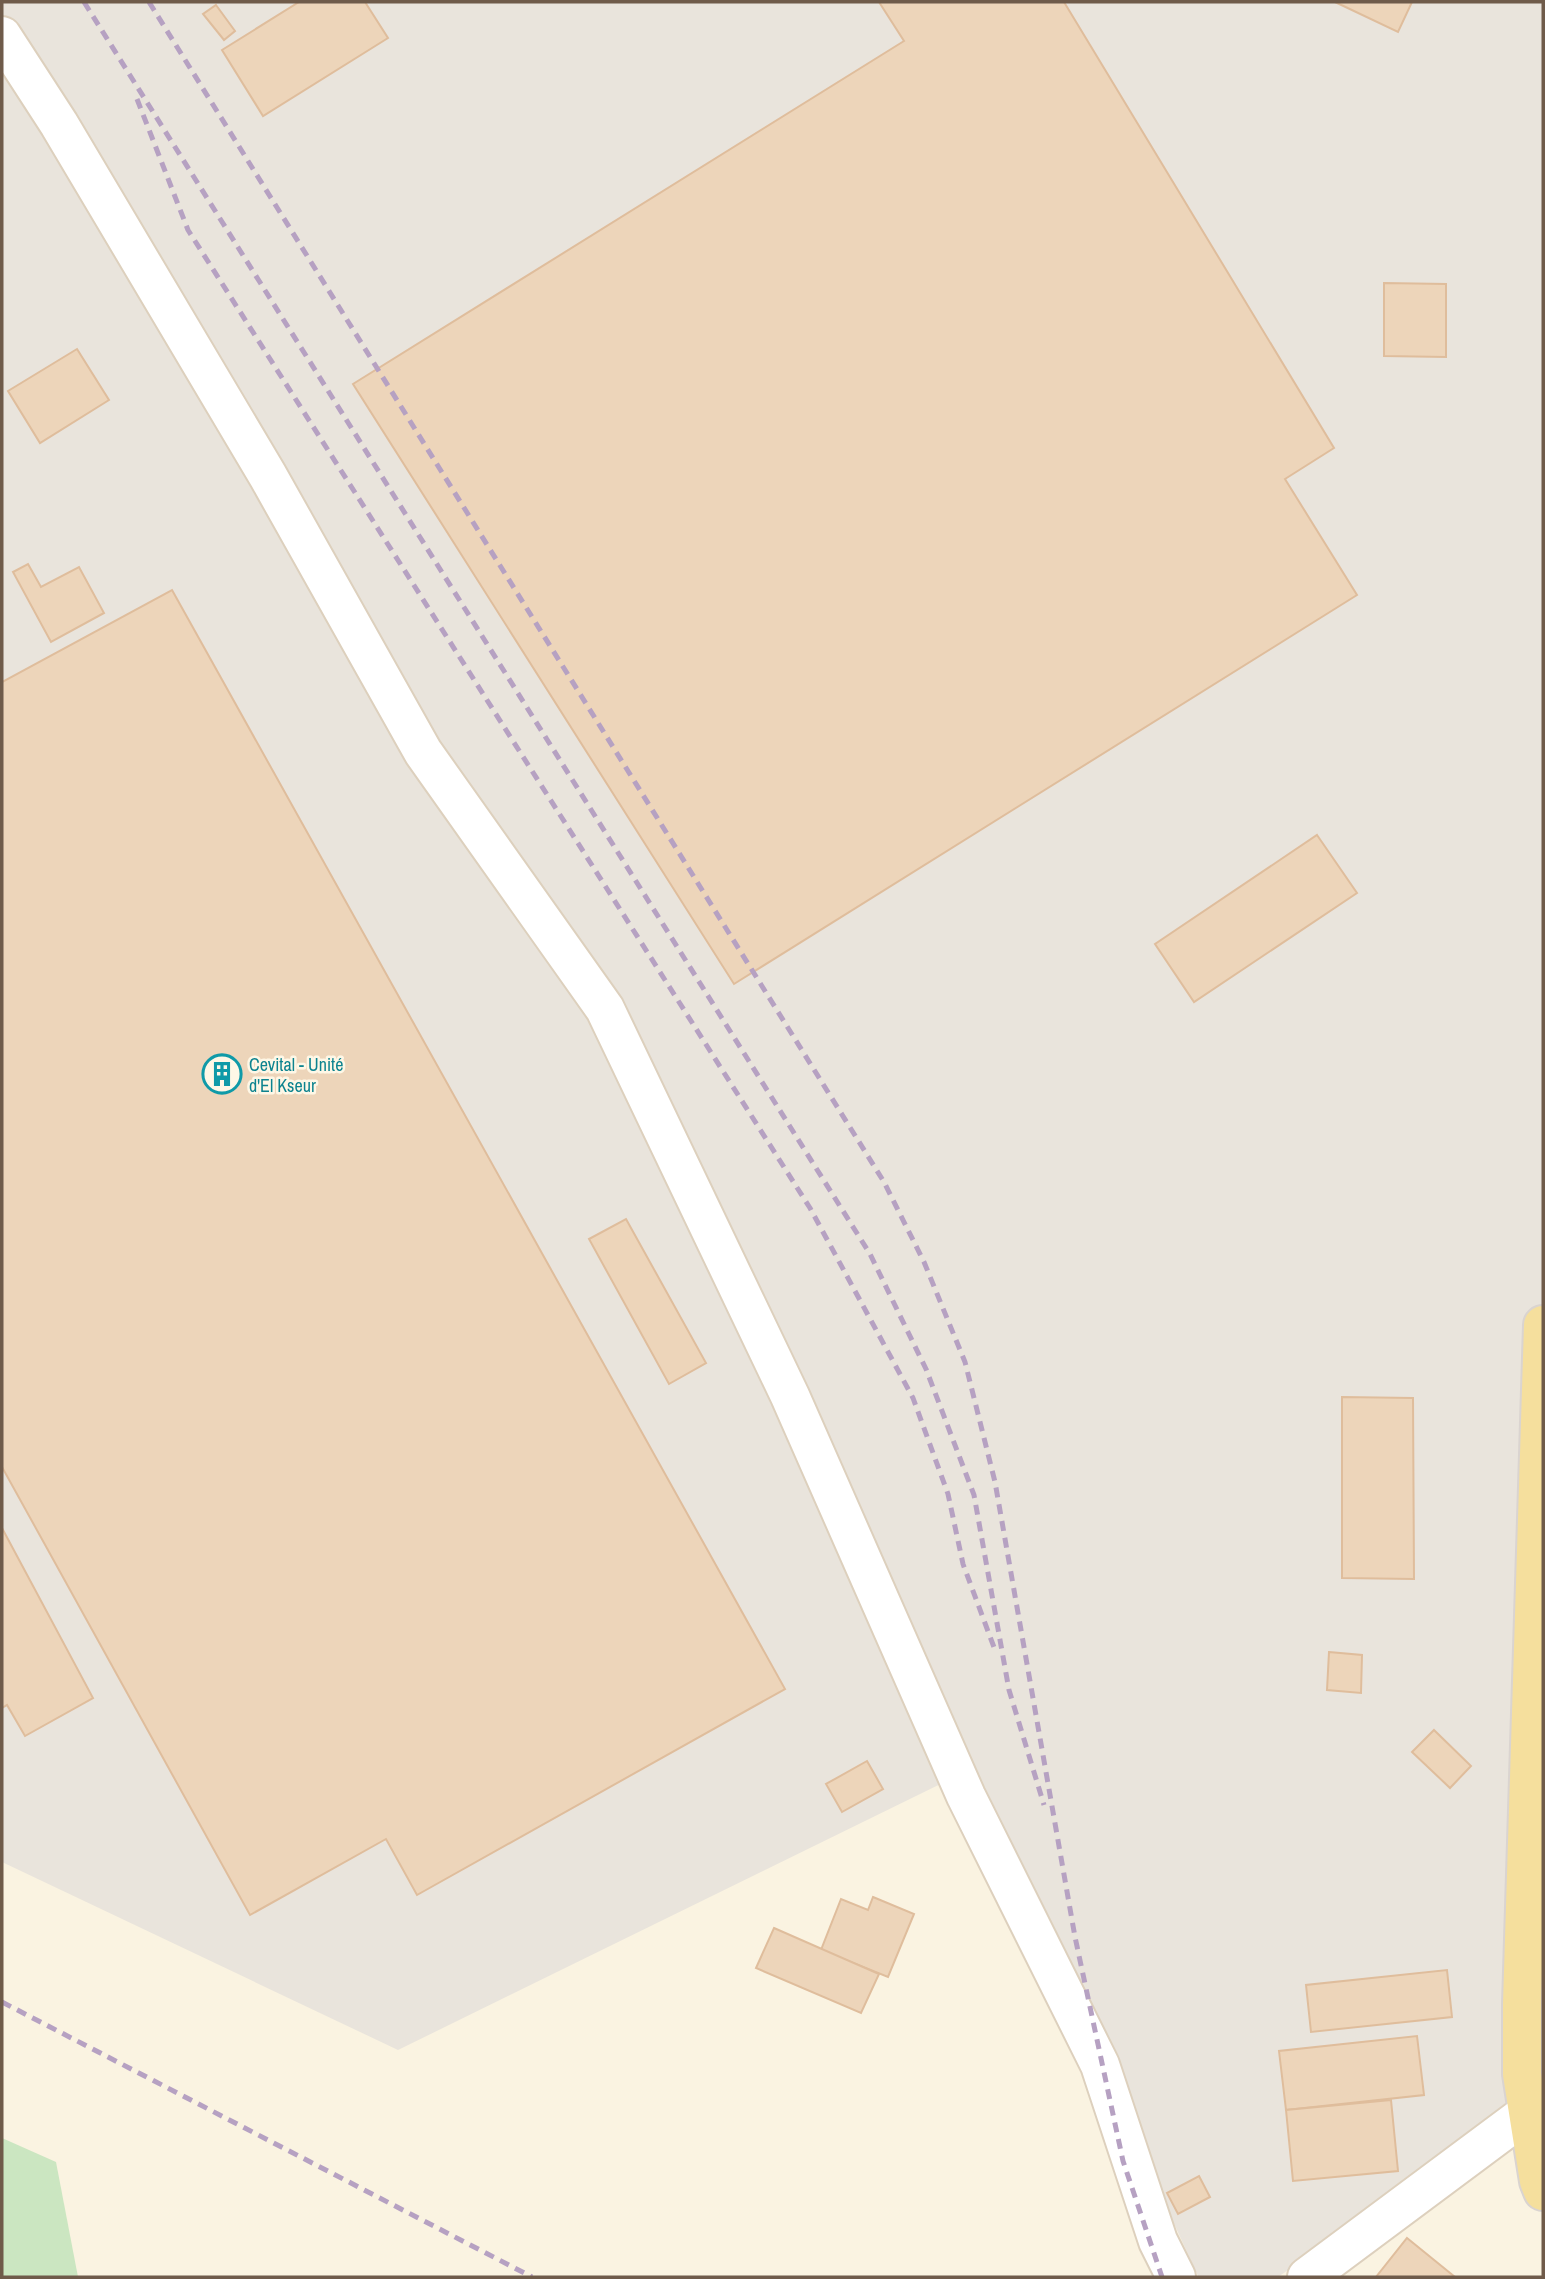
<svg xmlns="http://www.w3.org/2000/svg" width="1545" height="2279" font-family="'Archivo Narrow',sans-serif">
<style>
.industrial{fill:#e9e4dc}
.green{fill:#cbe6c1}
.building{fill:#edd5ba;stroke:#dfbd9c;stroke-width:2}
.lines{fill:none;stroke-linecap:round;stroke-linejoin:round}
.minor-casing{stroke:#ddd0bd;stroke-width:42}
.major-casing{stroke:#dad4d0;stroke-width:42}
.minor{stroke:#fff;stroke-width:38}
.major{stroke:#f5df9d;stroke-width:38}
.rail{stroke:#b6a1c2;stroke-width:5;stroke-dasharray:10 7;stroke-linecap:butt}
.labels{text-anchor:middle;dominant-baseline:central;stroke-width:5;stroke-linejoin:round;paint-order:stroke}
.culture-label{font-size:18px;fill:#0d838f;stroke:#fef7e6;text-anchor:start}
</style>
<rect width="100%" height="100%" fill="#faf3e1"/>
<!-- industrial -->
<path class="industrial" d="M2,2H1543V2092L1278,2277L1198,2276L967,1771L398,2050L2,1862Z"/>
<!-- green -->
<path class="green" d="M2,2138L56,2162L78,2277H2Z"/>
<!-- building -->
<g class="building">
<path d="M299,2H365L388,38L263,116L222,50Z"/>
<path d="M879,2H1064L1334,448L1285,479L1357,595L734,984L353,384L904,41Z"/>
<path d="M1335,2H1412L1398,32Z"/>
<path d="M216,5L235,31L224,40L203,14Z"/>
<path d="M1384,283L1446,284V357L1384,356Z"/>
<path d="M77,349L109,400L40,443L8,391Z"/>
<path d="M28,564L41,587L79,567L104,613L51,642L13,572Z"/>
<path d="M172,590L785,1689L417,1895L386,1839L250,1915L2,1467V682Z"/>
<path d="M1317,835L1357,893L1194,1002L1155,944Z"/>
<path d="M626,1219L706,1363L669,1384L589,1239Z"/>
<path d="M1342,1397L1413,1398L1414,1579L1342,1578Z"/>
<path d="M2,1528L93,1698L25,1736L7,1705L2,1708Z"/>
<path d="M1329,1652L1362,1655L1361,1693L1327,1690Z"/>
<path d="M1434,1730L1471,1766L1450,1788L1412,1752Z"/>
<path d="M867,1761L883,1789L842,1812L826,1784Z"/>
<path d="M873,1897L914,1914L888,1977L821,1950L841,1899L868,1910Z"/>
<path d="M774,1928L879,1974L861,2013L756,1968Z"/>
<path d="M1447,1970L1452,2017L1311,2032L1306,1985Z"/>
<path d="M1417,2036L1424,2095L1286,2110L1279,2051Z"/>
<path d="M1391,2100L1398,2171L1293,2181L1286,2110Z"/>
<path d="M1199,2176L1210,2197L1178,2214L1167,2193Z"/>
<path d="M1407,2238L1455,2277H1376Z"/>
</g>
<g class="lines">
<!-- minor casing -->
<g class="minor-casing">
<g id="minor">
<path d="M2,36L59,124L268,476L423,752L605,1009L790,1396L966,1796L1100,2065L1158,2241L1176,2277"/>
<path d="M1307,2277L1527,2113"/>
</g>
</g>
<!-- major casing -->
<g class="major-casing">
<path id="major" d="M1543,1325L1522,2004V2074L1539,2181L1543,2191"/>
</g>
<!-- minor -->
<use href="#minor" class="minor"/>
<!-- major -->
<use href="#major" class="major"/>
<!-- rail -->
<g class="rail">
<path d="M84,2L870,1254L926,1369L974,1495L1009,1690L1044,1805"/>
<path d="M149,2L884,1182L924,1262L965,1362L995,1482L1075,1937L1123,2161L1162,2277"/>
<path d="M137,99L188,230L810,1208L913,1398L948,1494L963,1564L995,1650"/>
<path d="M2,2002L532,2277"/>
</g>
</g>
<!-- icons -->
<defs>
<g id="building-ring" transform="scale(2.0125)"><circle r="9.5" fill="#fef7e6" stroke="#0f9aa8" stroke-width="1.5"/><path d="M-4-6H4V6H1V3H-1V6H-4ZM-2.5-4.3h1.7v1.8h-1.7ZM.8-4.3h1.7v1.8H.8ZM-2.5-1h1.7V.8h-1.7ZM.8-1h1.7V.8H.8Z" fill="#0f9aa8"/></g>
</defs>
<g fill-rule="evenodd">
<use href="#building-ring" x="222" y="1074"/>
</g>
<g class="labels">
<!-- culture labels -->
<g class="culture-label">
<text x="249" y="1064">Cevital - Unité<tspan x="249" dy="21">d'El Kseur</tspan></text>
</g>
</g>
<!-- border -->
<rect width="1545" height="2279" fill="none" stroke="#6f5b4a" stroke-width="7"/>
</svg>
